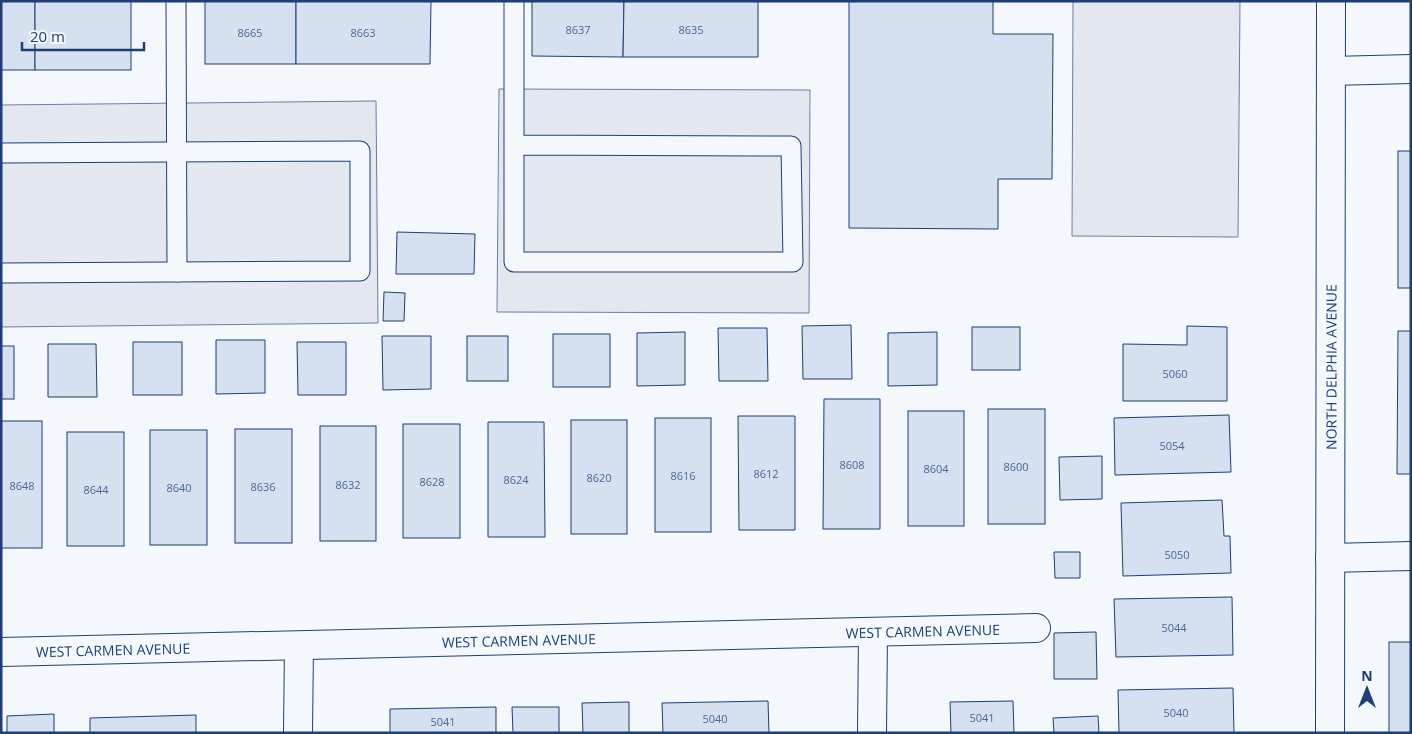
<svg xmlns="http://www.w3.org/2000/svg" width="1412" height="734" font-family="'Open Sans',sans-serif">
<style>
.parking{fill:#e3e8f0;stroke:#687fa3}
.building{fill:#d5e0f0;stroke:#1d3f73}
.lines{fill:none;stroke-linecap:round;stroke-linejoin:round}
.service-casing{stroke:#1d3f73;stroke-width:21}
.minor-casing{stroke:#1d3f73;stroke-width:30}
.service{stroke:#f4f7fb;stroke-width:19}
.minor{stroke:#f4f7fb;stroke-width:28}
.labels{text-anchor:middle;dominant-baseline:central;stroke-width:4;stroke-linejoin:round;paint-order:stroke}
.number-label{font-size:11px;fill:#4b6792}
.street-label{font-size:14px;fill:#1d3f73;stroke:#f4f7fb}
</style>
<rect width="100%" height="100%" fill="#f4f7fb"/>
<!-- parking -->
<g class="parking">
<path d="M1073,1H1240L1238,237L1072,236Z"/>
<path d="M499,89L810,90L809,313L497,312Z"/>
<path d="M376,101L378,323L1,327V105Z"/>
</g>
<!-- building -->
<g class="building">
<rect x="1" y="1" width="34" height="69"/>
<rect x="35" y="1" width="96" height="69"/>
<rect x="205" y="1" width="91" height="63"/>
<path d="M296,1H431L430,64H296Z"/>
<path d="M532,1H624L623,57L532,56Z"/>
<path d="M624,1H758V57H623Z"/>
<path d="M849,1H993V34H1053L1052,179H998V229L849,228Z"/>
<rect x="1398" y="151" width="13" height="137"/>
<path d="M397,232L475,234L474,274H396Z"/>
<path d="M384,292L405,293L404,321H383Z"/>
<path d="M851,325L852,379H803L802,326Z"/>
<path d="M1187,326L1227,327V401H1123V344L1187,345Z"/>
<rect x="972" y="327" width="48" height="43"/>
<path d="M718,328H767L768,381H719Z"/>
<path d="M1398,331H1411V474H1397Z"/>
<path d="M685,332V385L637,386V333Z"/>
<path d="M937,332V385L888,386V333Z"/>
<rect x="553" y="334" width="57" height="53"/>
<path d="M382,336H431V389L383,390Z"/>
<rect x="467" y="336" width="41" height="45"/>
<path d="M216,340H265V393L216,394Z"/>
<rect x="133" y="342" width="49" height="53"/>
<path d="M297,342H346V395H298Z"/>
<path d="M48,344H96L97,397H48Z"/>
<rect x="1" y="346" width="13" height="53"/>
<path d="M824,399H880V529H823Z"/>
<rect x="988" y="409" width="57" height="115"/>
<rect x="908" y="411" width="56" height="115"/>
<path d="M1229,415L1231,472L1115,475L1114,418Z"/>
<path d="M738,416H795V530H739Z"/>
<rect x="655" y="418" width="56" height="114"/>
<rect x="571" y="420" width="56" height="114"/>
<rect x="1" y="421" width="41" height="127"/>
<path d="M488,422H544L545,537H488Z"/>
<rect x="403" y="424" width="57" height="114"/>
<rect x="320" y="426" width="56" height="115"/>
<rect x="235" y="429" width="57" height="114"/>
<rect x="150" y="430" width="57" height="115"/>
<rect x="67" y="432" width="57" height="114"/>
<path d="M1102,456V499L1060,500L1059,457Z"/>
<path d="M1222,500L1224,536H1230L1231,573L1123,576L1121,503Z"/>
<path d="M1054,552H1080V578H1055Z"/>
<path d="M1232,597L1233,655L1116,657L1114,599Z"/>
<path d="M1096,632L1097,679H1054V633Z"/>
<rect x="1389" y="642" width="22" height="91"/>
<path d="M1233,688L1234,733H1119L1118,690Z"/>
<path d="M768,701L769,733H663L662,703Z"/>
<path d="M1013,701L1014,733H951L950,702Z"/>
<path d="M629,702V733H583L582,703Z"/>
<path d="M496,707V733H390V709Z"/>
<path d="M512,707H559V733H513Z"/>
<path d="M54,714V733H7V716Z"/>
<path d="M196,715V733H90V718Z"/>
<path d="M1098,716L1099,733H1054L1053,718Z"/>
</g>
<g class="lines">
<!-- service casing -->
<g class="service-casing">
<g id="service">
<path d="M176,1L177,272"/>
<path d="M514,145L791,146L793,262H514V1"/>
<path d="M1,153L360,151V271L1,273"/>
</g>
</g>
<!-- minor casing -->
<g class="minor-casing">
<g id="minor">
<path d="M1331,71L1411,69"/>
<path d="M1330,558L1411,556"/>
<path id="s1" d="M1,652L1036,628"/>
<path d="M298,733L299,646"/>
<path d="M872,733L873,633"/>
<path id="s2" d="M1330,733L1331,1"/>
</g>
</g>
<!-- service -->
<use href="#service" class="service"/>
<!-- minor -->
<use href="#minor" class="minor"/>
</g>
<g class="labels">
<!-- number labels -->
<g class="number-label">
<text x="578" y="29">8637</text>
<text x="691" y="29">8635</text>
<text x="250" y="32">8665</text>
<text x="363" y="32">8663</text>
<text x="1175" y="373">5060</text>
<text x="1172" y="445">5054</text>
<text x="852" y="464">8608</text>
<text x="1016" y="466">8600</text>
<text x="936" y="468">8604</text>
<text x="766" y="473">8612</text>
<text x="683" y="475">8616</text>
<text x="599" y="477">8620</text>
<text x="516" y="479">8624</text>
<text x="432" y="481">8628</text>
<text x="348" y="484">8632</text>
<text x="22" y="485">8648</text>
<text x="263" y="486">8636</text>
<text x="179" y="487">8640</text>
<text x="96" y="489">8644</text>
<text x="1177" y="554">5050</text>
<text x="1174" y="627">5044</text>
<text x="1176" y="712">5040</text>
<text x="982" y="717">5041</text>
<text x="715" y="718">5040</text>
<text x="443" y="721">5041</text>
</g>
<!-- street labels -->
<g class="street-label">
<text stroke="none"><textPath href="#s2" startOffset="366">NORTH DELPHIA AVENUE</textPath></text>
<text stroke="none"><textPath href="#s1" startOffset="922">WEST CARMEN AVENUE</textPath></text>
<text stroke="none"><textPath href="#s1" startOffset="518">WEST CARMEN AVENUE</textPath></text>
<text stroke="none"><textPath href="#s1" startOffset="112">WEST CARMEN AVENUE</textPath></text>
</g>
</g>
<!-- border -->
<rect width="1412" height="734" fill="none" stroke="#1d3f73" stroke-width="5"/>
<!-- north arrow -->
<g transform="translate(1367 689)" stroke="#f4f7fb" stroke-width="4" paint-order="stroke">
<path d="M0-4L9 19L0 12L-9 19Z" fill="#1d3f73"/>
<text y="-8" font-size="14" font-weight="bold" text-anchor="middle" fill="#1d3f73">N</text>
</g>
<!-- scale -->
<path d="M22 42v8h122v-8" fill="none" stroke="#1d3f73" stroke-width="2.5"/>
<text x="30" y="42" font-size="15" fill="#1d3f73" stroke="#f4f7fb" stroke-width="4" paint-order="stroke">20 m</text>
</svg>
